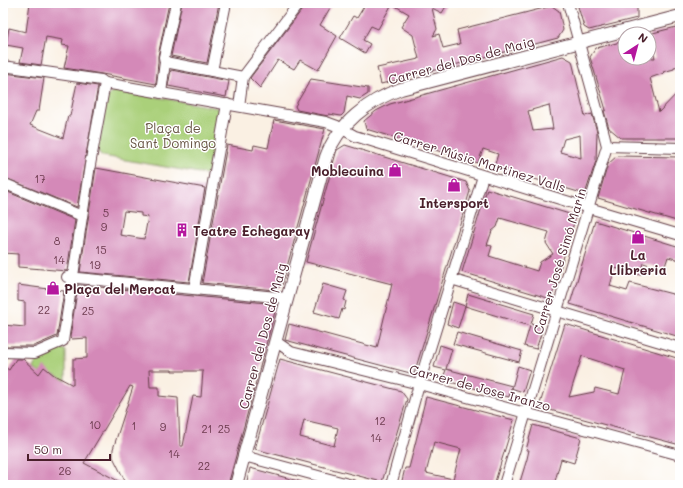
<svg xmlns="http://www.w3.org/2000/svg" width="683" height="488" font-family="Mali,sans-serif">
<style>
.green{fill:#aad07a;stroke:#7a7852}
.building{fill:#d489b8;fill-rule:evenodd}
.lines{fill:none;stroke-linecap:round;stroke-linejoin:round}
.minor-casing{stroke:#643e47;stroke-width:12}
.tertiary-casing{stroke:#643e47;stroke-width:14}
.minor{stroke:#fff;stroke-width:10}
.tertiary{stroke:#fff;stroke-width:12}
.labels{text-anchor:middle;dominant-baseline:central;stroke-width:3;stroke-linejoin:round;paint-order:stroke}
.number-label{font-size:11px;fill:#6c3a4e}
.street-label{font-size:13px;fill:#4a1f2b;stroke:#fff}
.park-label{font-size:13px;fill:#675443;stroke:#fff}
.poi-label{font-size:13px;font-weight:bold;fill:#4a1f2b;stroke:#fff}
</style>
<rect width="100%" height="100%" fill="#fff"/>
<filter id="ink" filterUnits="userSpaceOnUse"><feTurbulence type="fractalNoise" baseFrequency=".025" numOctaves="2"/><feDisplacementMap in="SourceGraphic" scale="8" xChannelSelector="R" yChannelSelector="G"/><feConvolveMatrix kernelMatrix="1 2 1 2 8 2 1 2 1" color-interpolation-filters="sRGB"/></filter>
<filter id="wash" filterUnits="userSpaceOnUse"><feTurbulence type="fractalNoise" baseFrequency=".012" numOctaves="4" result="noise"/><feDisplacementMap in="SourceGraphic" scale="16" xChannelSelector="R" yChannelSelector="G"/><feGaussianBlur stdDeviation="0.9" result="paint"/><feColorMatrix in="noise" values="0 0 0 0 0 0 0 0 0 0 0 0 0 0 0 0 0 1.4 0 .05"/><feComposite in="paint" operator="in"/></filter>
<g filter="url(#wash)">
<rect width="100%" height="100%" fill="#faf0e3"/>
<!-- green -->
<g class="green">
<path d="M117,90L218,108L221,111L210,172L205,174L103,156L100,154L98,150L107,98L112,92Z"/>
<path d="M60,347L66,351V381L54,375L40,373L33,368L36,362L35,358Z"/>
</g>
<g id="blocks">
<!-- building -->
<g class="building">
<path d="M30,3H169L158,56V62L156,84L102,74L64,68L69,46L62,45L63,40L46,37L41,65L20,62L23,48L6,45L9,28L26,32Z"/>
<path d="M182,3H219L207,63L171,56Z"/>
<path d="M305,3H333L320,25L337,36L318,70L300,60L294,69L278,60L260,88L250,78L304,7Z"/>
<path d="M366,3H448L442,13L432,8L437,29L433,36L439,34L443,48L460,44L457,30L552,6L559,11L563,30L558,38L381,84L377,68L419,59L413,35L401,27L409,14L392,4L378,29L371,26L363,40L370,44L365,53L340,38L353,16L357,18Z"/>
<path d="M577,3H637V18L589,30L584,27Z"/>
<path d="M680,26V66L674,67V69L663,72L664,73L650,78L659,112L680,90V138H621L609,128L604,111L606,110L590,57L596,48L625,41V58H655L649,34Z"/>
<path d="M563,56L572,61L585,116L592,114L597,132L596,161L585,194L494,167L498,154L483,149L478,163L366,129L364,121L376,111L390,104ZM549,105L553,129L533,131L528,111ZM580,135L581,158L560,152L564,139Z"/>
<path d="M171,70L229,81L226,97L168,86Z"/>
<path d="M4,73L44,78L39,111H36L30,125L63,138L68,116H70L77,83L98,86L77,207L3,177Z"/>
<path d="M311,79L368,88V94L360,99L347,96L344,113L341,116L329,114L328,116L297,110L295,106Z"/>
<path d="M274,120L325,129L282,285L275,290L202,283L227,145L253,150L254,145L268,148Z"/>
<path d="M345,145L466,182L470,191L414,374L285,340L289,324L377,348L392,284L306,262L336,153L337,150Z"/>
<path d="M617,156L680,157V222L598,198L608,164Z"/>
<path d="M96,168L205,188L189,282L80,272ZM124,211L141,213V216L148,217L144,239L120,235Z"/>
<path d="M487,189L576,216L551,299L462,272ZM500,218L549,232L546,243L553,254L540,262L537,271L489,256L492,246L487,245L492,231L497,227Z"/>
<path d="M3,190L75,220L67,271L18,267V254L3,253Z"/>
<path d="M595,221L680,247V260L668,257L664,269L643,263L640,275L615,268L610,286L627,291L630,283L680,296V337L570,304Z"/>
<path d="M323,284L347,291L344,300L346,301L344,310L342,309L339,319L314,312Z"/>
<path d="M18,285L64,291L57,336L34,346H3V325L25,327V302L18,301Z"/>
<path d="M78,285L277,304L228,485H127L113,457V449L133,387L130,386L84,463L126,485H3V366L9,370L16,359H23L39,374L44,367L54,375L73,385V359L87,358V338L72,339L70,337ZM149,370H172V371H203L201,397L193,396L183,446H180L178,398L159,396V387H150Z"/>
<path d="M468,294L534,314L531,324L543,328L536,349L524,346L530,326L465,306Z"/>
<path d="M453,302L465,306L458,328L447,324Z"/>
<path d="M565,324L680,359V445L539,407ZM582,356L625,370L619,394L595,388L594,392L569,397Z"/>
<path d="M457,332L522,351L519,362L453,344Z"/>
<path d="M440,345L452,349L446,369L512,386V388L518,366L530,370L523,392L511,388L509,397L442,380L446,370L434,367Z"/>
<path d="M280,359L401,391L407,399L382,482L255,449ZM304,420L338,428L334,446L300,437Z"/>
<path d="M426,397L514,420L494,485H401L405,468H409L422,417H421ZM434,442L461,449L453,479L426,473Z"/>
<path d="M533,425L581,438L574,463L561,459L554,485H519L527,459L529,450H526Z"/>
<path d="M250,468L302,482L301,485H246Z"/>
</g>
</g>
</g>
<g filter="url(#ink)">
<use href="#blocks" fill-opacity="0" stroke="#643e47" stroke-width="1"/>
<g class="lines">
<!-- minor casing -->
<g class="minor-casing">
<g id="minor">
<path d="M165,62L243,77"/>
<path d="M3,66L101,80L105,83"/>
<path d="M212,71L226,3"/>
<path d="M105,83L326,122L337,126L355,136L589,208L680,235"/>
<path d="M161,93L165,62L164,57L176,3"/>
<path d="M239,106L243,77L299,3"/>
<path d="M607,146L680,148"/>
<path d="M3,183L82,216"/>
<path d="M67,277L287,298"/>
<path d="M451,279L680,348"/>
<path d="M194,289L227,104"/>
<path d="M275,341L291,352L419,384L680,455"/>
<path d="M3,352L35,353L63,341L90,165L105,83"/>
<path d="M244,456L352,485"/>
<path d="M391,485L419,384L483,176"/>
<path d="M504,485L607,146L604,134L568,3"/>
</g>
</g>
<!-- tertiary casing -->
<g class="tertiary-casing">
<path id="tertiary" d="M236,485L326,157C338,124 369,100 401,89L680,16"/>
</g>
<!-- minor -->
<use href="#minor" class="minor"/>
<!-- tertiary -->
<use href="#tertiary" class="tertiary"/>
</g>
</g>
<!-- icons -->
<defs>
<g id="shop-bare" transform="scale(1.08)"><path d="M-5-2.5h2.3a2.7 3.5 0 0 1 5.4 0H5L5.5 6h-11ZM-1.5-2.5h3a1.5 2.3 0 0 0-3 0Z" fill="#b5179e" stroke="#fff" stroke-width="2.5" paint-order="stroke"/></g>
<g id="building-bare" transform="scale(1.08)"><path d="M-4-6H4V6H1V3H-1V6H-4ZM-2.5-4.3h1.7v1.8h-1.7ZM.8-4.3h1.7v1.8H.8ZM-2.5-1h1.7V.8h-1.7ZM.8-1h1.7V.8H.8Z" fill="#b5179e" stroke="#fff" stroke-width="2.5" paint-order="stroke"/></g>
</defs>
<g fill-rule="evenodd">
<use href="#shop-bare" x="395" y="170"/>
<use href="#shop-bare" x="454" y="185"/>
<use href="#building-bare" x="182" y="230"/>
<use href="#shop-bare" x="638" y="237"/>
<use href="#shop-bare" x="53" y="288"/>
</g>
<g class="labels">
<!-- number labels -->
<g class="number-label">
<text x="40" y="178">17</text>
<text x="106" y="212">5</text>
<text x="104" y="226">9</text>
<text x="57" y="240">8</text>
<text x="101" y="249">15</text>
<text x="59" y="259">14</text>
<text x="95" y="264">19</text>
<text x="44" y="309">22</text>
<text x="88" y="310">25</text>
<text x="380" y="420">12</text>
<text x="95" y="424">10</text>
<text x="134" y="425">1</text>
<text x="163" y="426">9</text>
<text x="207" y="428">21</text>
<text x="224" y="428">25</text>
<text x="376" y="437">14</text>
<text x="174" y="453">14</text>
<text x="204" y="465">22</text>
<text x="65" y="470">26</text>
</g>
<!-- street labels -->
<g class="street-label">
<text transform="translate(461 60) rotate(-15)">Carrer del Dos de Maig</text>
<text transform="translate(480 161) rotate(17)">Carrer Músic Martinez Valls</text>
<text transform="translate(559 261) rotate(-73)">Carrer José Simó Marín</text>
<text transform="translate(262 336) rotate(-75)">Carrer del Dos de Maig</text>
<text transform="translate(480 387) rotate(15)">Carrer de Jose Iranzo</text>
</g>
<!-- park labels -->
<g class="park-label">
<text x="173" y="127">Plaça de<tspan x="173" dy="15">Sant Domingo</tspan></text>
</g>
<!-- poi labels -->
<g class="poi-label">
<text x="384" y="170" text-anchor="end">Moblecuina</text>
<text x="454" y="202">Intersport</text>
<text x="193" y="230" text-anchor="start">Teatre Echegaray</text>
<text x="638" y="254">La<tspan x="638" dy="15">Llibreria</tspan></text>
<text x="64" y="288" text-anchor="start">Plaça del Mercat</text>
</g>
</g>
<!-- margin -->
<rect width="683" height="488" fill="none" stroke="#fff" stroke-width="16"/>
<!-- north arrow -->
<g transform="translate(637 46) rotate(36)"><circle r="19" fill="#ffffff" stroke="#b7a5aa"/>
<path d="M0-3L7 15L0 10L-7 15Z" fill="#b5179e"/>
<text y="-6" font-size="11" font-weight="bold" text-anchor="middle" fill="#4a1f2b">N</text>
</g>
<!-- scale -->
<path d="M28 454v6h82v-6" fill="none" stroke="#4a1f2b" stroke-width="2"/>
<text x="34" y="454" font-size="12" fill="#4a1f2b" stroke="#ffffff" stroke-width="3" paint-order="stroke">50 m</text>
</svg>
